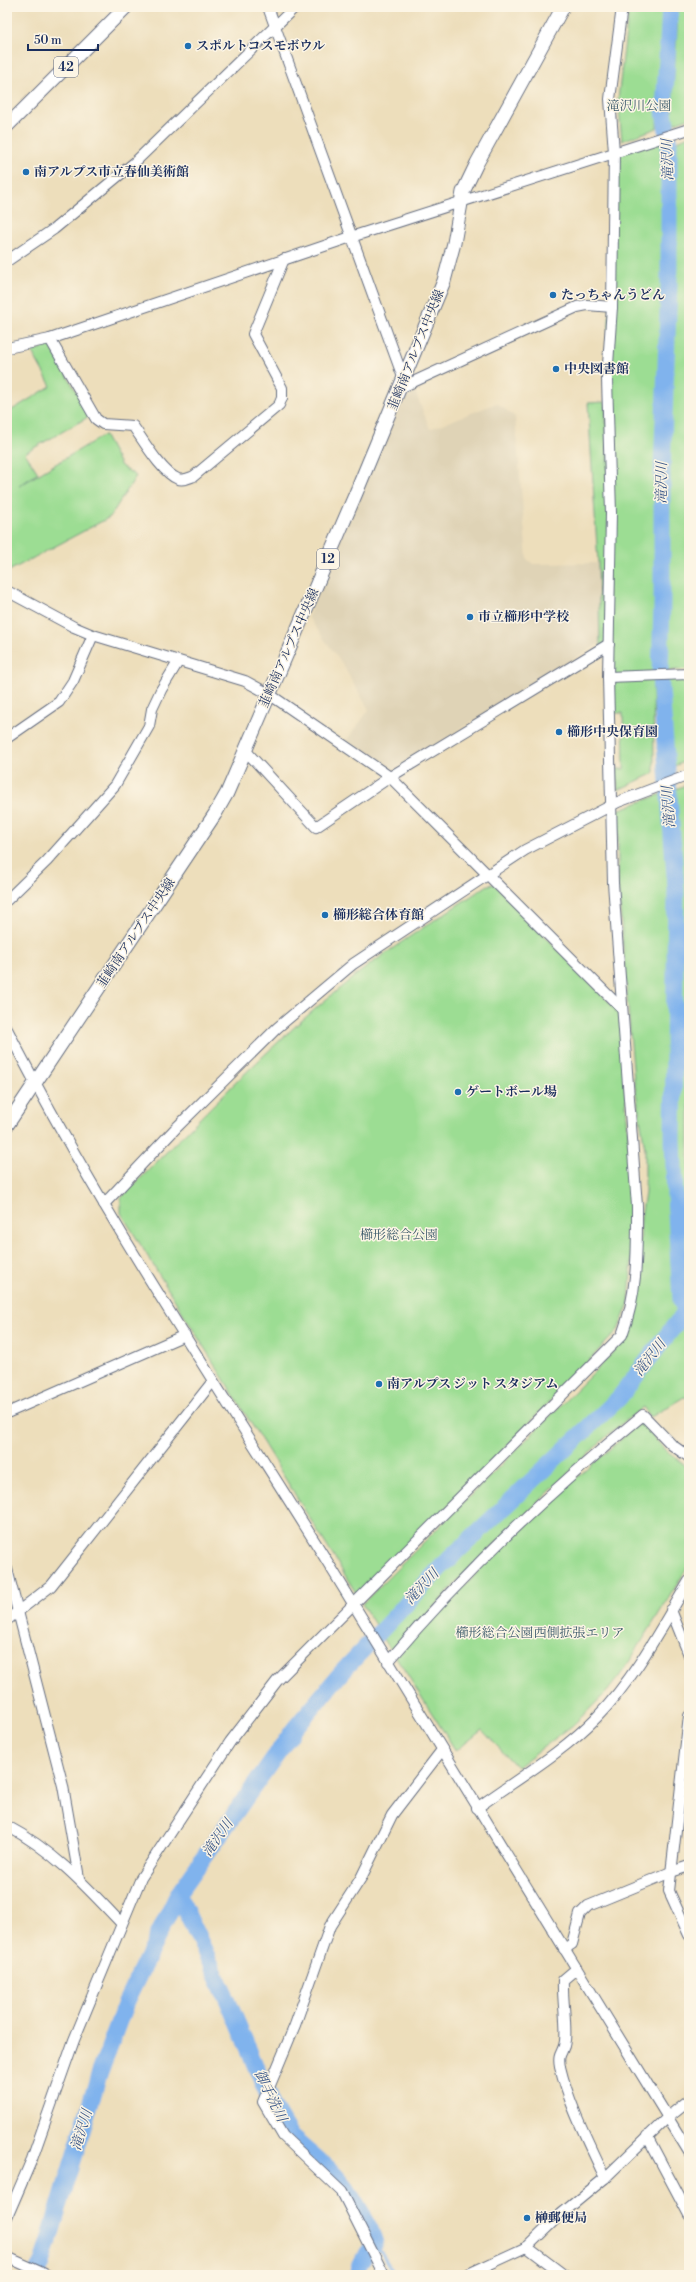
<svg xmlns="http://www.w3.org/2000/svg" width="696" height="2282" font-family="'Libre Bodoni','Noto Serif JP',serif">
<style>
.built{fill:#dfd3b6}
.green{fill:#9cdd93;stroke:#5c8678}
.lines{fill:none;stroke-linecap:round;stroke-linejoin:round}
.stream{stroke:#80b3ed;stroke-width:3}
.river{stroke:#80b3ed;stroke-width:17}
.minor-casing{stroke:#646c7f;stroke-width:12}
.major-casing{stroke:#646c7f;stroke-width:15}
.minor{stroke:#fff;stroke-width:10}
.major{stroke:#fff;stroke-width:13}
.poi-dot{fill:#1f6fb2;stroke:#fcf5e5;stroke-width:1.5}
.labels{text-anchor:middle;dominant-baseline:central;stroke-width:3;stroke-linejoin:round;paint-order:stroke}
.shield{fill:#fcf5e5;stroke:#5e6a86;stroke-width:1}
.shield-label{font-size:12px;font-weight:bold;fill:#1b2f5e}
.poi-label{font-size:13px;font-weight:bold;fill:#1b2f5e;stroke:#fcf5e5;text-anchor:start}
.park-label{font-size:13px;fill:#3b5a6b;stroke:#fcf5e5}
.street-label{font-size:13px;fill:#1b2f5e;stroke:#fcf5e5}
.water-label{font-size:14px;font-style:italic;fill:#395789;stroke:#fcf5e5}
</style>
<rect width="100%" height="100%" fill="#fcf5e5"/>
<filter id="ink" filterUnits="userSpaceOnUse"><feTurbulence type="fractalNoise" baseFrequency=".025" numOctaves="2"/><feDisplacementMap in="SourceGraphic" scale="8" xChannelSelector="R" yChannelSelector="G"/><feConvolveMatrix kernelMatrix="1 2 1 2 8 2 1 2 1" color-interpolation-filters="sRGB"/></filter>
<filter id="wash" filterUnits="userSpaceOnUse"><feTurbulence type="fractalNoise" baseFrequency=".012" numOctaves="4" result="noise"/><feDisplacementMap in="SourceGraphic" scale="16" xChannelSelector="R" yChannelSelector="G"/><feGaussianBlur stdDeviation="0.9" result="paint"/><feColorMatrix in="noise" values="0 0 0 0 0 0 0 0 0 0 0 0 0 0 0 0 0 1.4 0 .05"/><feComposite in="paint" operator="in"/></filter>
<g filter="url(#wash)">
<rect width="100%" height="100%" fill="#eddebb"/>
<!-- built -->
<path class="built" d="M412,384L430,429L497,403L515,417L527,559L533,564L598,563L600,643L393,770L385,769L346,741L369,710L341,662L308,617L403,388Z"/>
<!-- green -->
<g class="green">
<path d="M629,7H663L660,86C656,99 658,114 657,128L622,141L618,99Z"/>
<path d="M678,7H689V118L672,124C672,85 677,46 678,7Z"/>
<path d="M669,135V277L663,459L662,603L660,654L651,676L608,677L607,384L614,152Z"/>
<path d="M689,136V669L666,671L670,345L675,343L671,332L673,143Z"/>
<path d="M50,345L90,416L25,453L38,473L19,486L104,435L121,466L136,476L110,517L7,572V413L51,386L32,352Z"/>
<path d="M605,402L609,510L606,643L600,646L598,563L588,403Z"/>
<path d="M689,676V760L669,768L666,678Z"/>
<path d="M653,679L654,773L618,790L616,769H624L623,713H614L613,681Z"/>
<path d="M689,784V1398L684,1397L651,1417L643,1407L609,1434L470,1568L392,1652L362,1604L603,1363L628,1335L635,1319L638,1302L641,1217L645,1193V1149L634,1080L618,884V810Z"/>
<path d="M494,884L620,1013L634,1222L629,1303L618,1330L489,1465L361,1593H356L121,1213V1198C197,1122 271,1042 356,975C398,943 444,914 488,885Z"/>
<path d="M641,1422L665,1450L689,1468V1565L624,1670L606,1693L573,1725L517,1767L482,1730L456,1751L396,1657L478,1571L551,1500Z"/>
</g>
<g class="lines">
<!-- stream -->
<path class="stream" d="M375,2243L395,2275"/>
<!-- river -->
<g class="river">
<path d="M670,7L664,111L669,144V285L662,470V603L660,676L676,889L673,1138L675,1196L681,1301L689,1318"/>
<path d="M178,1894L227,1999L272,2105L291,2137L335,2175L347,2189L369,2226L375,2243L360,2264L357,2275"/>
<path d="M35,2275L42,2263L98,2078L126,2002L178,1894L295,1728L341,1673L442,1566L619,1398L685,1312"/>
</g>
</g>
</g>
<g filter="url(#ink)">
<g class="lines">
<!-- minor casing -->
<g class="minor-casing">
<g id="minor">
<path d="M268,7L404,380"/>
<path d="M7,261L54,229L134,163L295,7"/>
<path d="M50,339L96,419L103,424L133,426C143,440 162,473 178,479C184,481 189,478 194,476L279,405L282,398V388L253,334L284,259"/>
<path d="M7,348L50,339L351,237L689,129"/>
<path d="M400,388L577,307L587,305L612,307"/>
<path d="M7,591L74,627L93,635L245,681L269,694L390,777L622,1009"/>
<path d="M608,677L689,674"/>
<path d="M7,738L59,702L73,681L93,635"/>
<path d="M245,750L316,827L390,777L609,644"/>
<path d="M7,900L47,861L115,785L149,726L152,709L161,690L178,662"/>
<path d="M7,1029C102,1215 220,1389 330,1566C451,1761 568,1958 689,2152"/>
<path d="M104,1204L176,1128L277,1028L353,964L525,850L618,802L689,775"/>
<path d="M7,1413L185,1335"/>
<path d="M7,1569L63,1786L79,1878"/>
<path d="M671,1610L689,1655"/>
<path d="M7,1620L51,1586L213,1381"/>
<path d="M388,1662C464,1572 552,1489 643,1415L672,1445L689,1457"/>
<path d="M689,1716L669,1891L689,1935"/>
<path d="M477,1808C517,1779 562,1753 597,1717C635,1678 661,1628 689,1581"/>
<path d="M7,1826C53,1850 86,1886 121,1923"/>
<path d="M564,1949L572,1944L580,1914L588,1906L671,1872L689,1866"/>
<path d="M576,1969L563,1980C562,2000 567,2023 565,2041C564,2053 557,2052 560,2067C569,2105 589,2143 605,2178"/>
<path d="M647,2136L689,2215"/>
<path d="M7,2217L32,2159L74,2040L141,1878L230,1742L277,1681L622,1335C638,1293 637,1250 637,1206L613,883L608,677L611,513L607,379L612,307L614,152L610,99L622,7"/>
<path d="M527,2247L564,2275"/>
<path d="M7,2257L47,2275"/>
<path d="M384,2275L342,2192L283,2136L263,2102L295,2025L330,1926L361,1878L392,1815L442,1750"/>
<path d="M466,2275L527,2247L560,2215L605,2178L668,2117L689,2100"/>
</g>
</g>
<!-- major casing -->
<g class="major-casing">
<g id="major">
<path d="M7,126L126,7"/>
<path d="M7,1125L215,814L227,793L356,493L444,281L454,243L463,192L477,163L563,7"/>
</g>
</g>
<!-- minor -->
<use href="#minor" class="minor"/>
<!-- major -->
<use href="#major" class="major"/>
</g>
</g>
<!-- markers -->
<g class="poi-dot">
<circle cx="188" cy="46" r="4"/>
<circle cx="26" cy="172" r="4"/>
<circle cx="553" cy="295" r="4"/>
<circle cx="556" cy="369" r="4"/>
<circle cx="470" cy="617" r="4"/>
<circle cx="559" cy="732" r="4"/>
<circle cx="325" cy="915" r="4"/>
<circle cx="458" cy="1092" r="4"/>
<circle cx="379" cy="1384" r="4"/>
<circle cx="527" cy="2218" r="4"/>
</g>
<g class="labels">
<!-- shield labels -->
<g class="shield">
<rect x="54" y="57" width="24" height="20" rx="3"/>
<rect x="317" y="549" width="22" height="20" rx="3"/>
</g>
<g class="shield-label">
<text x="66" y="67">42</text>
<text x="328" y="559">12</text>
</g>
<!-- poi labels -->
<g class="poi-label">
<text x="196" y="46">スポルトコスモボウル</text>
<text x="34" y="172">南アルプス市立春仙美術館</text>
<text x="561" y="295">たっちゃんうどん</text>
<text x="564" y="369">中央図書館</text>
<text x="478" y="617">市立櫛形中学校</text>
<text x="567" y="732">櫛形中央保育園</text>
<text x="333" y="915">櫛形総合体育館</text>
<text x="466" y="1092">ゲートボール場</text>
<text x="387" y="1384">南アルプス ジット スタジアム</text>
<text x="535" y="2218">榊郵便局</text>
</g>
<!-- park labels -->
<g class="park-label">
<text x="639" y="106">滝沢川公園</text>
<text x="399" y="1235">櫛形総合公園</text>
<text x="540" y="1633">櫛形総合公園西側拡張エリア</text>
</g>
<!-- street labels -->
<g class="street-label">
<text transform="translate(416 350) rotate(-68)">韮崎南アルプス中央線</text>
<text transform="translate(289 648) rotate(-66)">韮崎南アルプス中央線</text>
<text transform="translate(136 933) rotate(-56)">韮崎南アルプス中央線</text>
</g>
<!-- water labels -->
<g class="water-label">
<text transform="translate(668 160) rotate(-92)">滝沢川</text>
<text transform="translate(662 483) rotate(-89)">滝沢川</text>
<text transform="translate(669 807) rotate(-94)">滝沢川</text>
<text transform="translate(650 1358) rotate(-52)">滝沢川</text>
<text transform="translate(422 1587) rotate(-47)">滝沢川</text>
<text transform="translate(218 1838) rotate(-55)">滝沢川</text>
<text transform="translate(270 2096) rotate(64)">御手洗川</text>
<text transform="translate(82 2130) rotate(-73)">滝沢川</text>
</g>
</g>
<!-- margin -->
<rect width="696" height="2282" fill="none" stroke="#fcf5e5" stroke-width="24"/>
<!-- scale -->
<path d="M28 44v6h70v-6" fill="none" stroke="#1b2f5e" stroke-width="2"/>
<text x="34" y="44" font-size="12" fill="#1b2f5e" stroke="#fcf5e5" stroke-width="3" paint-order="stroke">50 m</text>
</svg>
